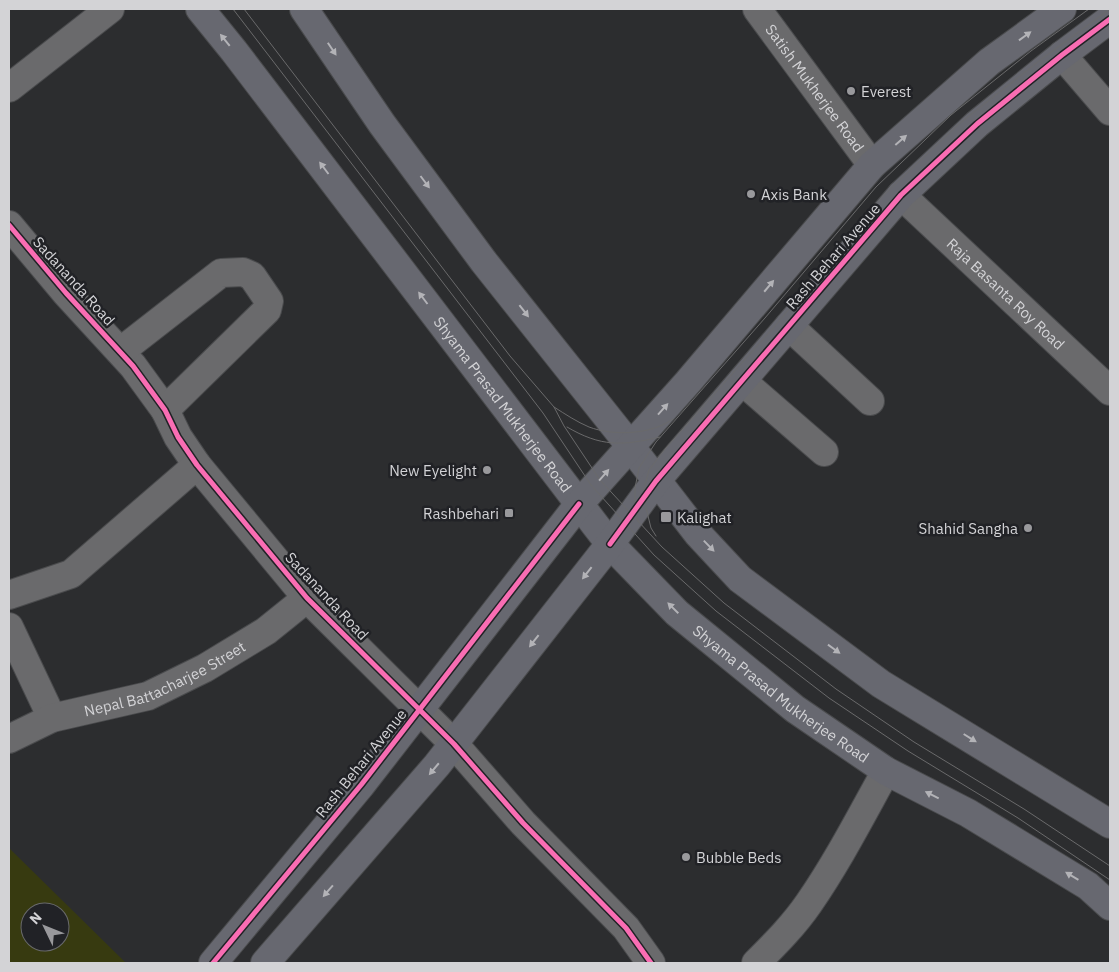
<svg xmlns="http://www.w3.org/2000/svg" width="1119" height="972" font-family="'IBM Plex Sans',sans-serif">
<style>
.green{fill:#373a10;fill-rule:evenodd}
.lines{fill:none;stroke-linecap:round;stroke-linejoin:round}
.minor-casing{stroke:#4a4b4d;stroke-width:30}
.major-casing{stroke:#4a4b4d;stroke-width:30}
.minor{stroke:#6a6a6c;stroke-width:28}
.major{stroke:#676870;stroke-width:28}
.tram{stroke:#6a6a6b;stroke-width:1}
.cycleway-casing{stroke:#212226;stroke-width:8}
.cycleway{stroke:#f96db3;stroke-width:5}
.oneway{fill:#b3b3b7}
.poi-dot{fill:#99999c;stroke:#212226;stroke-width:2}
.labels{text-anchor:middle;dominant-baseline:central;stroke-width:5;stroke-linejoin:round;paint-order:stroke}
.street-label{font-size:15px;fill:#d3d3d6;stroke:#212226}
.poi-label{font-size:15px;fill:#d3d3d6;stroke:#212226;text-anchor:start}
</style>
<rect width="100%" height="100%" fill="#2c2d2f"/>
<!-- green -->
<path class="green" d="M9,848L126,963H9ZM30,912H60V942H30Z"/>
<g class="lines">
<!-- minor casing -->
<g class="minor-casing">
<g id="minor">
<path id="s1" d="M757,9L872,165"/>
<path d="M1062,55L1110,111"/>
<path d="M9,88L110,9"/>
<path id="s2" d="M901,195L1110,391"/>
<path d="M9,225L66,293L133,366L165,410L178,437L197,465L307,598L454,744L523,823L626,928L651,963"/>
<path d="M789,326L870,401"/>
<path d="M121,351L221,273L243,272L252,276L269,301L267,310L165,410"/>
<path d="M742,381L824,452"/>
<path d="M9,595L71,574L197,465"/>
<path d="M9,627L52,718"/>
<path id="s3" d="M9,739L52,718L148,696L205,668L266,631L307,598"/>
<path d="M756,963C775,944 794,925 809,903C838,861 861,816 886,771"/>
</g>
</g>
<!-- major casing -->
<g class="major-casing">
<g id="major">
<path id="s4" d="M200,9L234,51L596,526L610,544L677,613L795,709L886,771L968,813L1088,886L1110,906"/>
<path d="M304,9L382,124L484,262L620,433L698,534L740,579L881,684L1110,824"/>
<path d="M213,963L361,785L579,504L688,382L872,165L989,62L1062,9"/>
<path d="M265,963L437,765L610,544L656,481L901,195L977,124L1062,55L1110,19"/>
</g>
</g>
<!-- minor -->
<use href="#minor" class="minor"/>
<!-- major -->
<use href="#major" class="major"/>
<!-- tram -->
<g class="tram">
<path d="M233,9L543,413L591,485L654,555L716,611L829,698L908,751L1018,818L1110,880"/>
<path d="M244,9L510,356L554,407L564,426L600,480L662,547L724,603L836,689L914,742L1024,809L1110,866"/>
<path d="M554,407C565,414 577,422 589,427C613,436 651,435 673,419"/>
<path d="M567,427C601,447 622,446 660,437"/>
<path d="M638,521L635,509V488L639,468L656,442L765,318L876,187L951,115L1031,51L1089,9"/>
<path d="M656,536L651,528L646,508L644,489L649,470L666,448L775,326L884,195L959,124L1039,61L1110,9"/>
</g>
<!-- cycleway casing -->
<g class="cycleway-casing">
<g id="cycleway">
<path d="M9,225L66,293L133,366L165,410L178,437L197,465L307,598L454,744L523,823L626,928L651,963"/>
<path d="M610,544L656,481L901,195L977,124L1062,55L1110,19"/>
<path d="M213,963L361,785L579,504"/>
</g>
</g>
<!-- cycleway -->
<use href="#cycleway" class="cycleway"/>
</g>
<!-- one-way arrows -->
<defs><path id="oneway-solid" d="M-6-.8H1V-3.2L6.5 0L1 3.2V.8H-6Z" transform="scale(1.25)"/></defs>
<g class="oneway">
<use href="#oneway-solid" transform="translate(1025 36) rotate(-36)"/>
<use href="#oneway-solid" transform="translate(225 40) rotate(-129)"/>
<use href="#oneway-solid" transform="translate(332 49) rotate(56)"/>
<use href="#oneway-solid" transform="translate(901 140) rotate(-41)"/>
<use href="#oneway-solid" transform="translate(324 168) rotate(-127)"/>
<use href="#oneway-solid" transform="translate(425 182) rotate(53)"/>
<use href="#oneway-solid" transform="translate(769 286) rotate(-50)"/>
<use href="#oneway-solid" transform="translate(423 298) rotate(-127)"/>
<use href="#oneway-solid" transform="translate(524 311) rotate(52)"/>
<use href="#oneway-solid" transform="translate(663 409) rotate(-48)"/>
<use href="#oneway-solid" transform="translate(604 475) rotate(-49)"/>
<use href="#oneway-solid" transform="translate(709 546) rotate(46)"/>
<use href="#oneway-solid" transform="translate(587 573) rotate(128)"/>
<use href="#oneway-solid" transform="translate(673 608) rotate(-135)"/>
<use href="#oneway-solid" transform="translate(534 641) rotate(128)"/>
<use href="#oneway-solid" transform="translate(834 649) rotate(36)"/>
<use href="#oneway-solid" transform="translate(970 738) rotate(32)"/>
<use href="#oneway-solid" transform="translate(434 769) rotate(130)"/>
<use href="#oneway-solid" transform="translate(932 795) rotate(-153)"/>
<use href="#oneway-solid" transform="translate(1072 876) rotate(-149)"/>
<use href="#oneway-solid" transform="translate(328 891) rotate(131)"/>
</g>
<!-- markers -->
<g class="poi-dot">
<circle cx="851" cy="91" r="5"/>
<circle cx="751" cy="194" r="5"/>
<circle cx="487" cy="470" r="5"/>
<rect x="504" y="508" width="10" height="10" rx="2.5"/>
<rect x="660" y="511" width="12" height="12" rx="2.5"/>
<circle cx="1028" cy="528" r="5"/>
<circle cx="686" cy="857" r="5"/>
</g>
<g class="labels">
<!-- street labels -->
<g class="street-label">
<text stroke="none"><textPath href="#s1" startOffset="98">Satish Mukherjee Road</textPath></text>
<text transform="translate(833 256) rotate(-49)">Rash Behari Avenue</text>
<text transform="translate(74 281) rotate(48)">Sadananda Road</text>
<text stroke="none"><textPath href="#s2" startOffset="144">Raja Basanta Roy Road</textPath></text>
<text stroke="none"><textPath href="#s4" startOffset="498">Shyama Prasad Mukherjee Road</textPath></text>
<text transform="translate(327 596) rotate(47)">Sadananda Road</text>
<text stroke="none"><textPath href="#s3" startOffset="168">Nepal Battacharjee Street</textPath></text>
<text stroke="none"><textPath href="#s4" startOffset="902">Shyama Prasad Mukherjee Road</textPath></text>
<text transform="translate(361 763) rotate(-51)">Rash Behari Avenue</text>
</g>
<!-- poi labels -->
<g class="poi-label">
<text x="861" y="91">Everest</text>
<text x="761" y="194">Axis Bank</text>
<text x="477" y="470" text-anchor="end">New Eyelight</text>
<text x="499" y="513" text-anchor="end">Rashbehari</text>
<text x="677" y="517">Kalighat</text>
<text x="1018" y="528" text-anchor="end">Shahid Sangha</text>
<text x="696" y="857">Bubble Beds</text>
</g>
</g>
<!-- border -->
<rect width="1119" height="972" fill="none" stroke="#d3d3d6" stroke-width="20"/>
<!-- north arrow -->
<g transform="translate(45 927) rotate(313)"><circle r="24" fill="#212226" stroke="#68696c"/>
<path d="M0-4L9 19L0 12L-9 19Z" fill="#99999c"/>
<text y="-8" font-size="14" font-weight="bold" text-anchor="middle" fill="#d3d3d6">N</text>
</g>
</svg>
